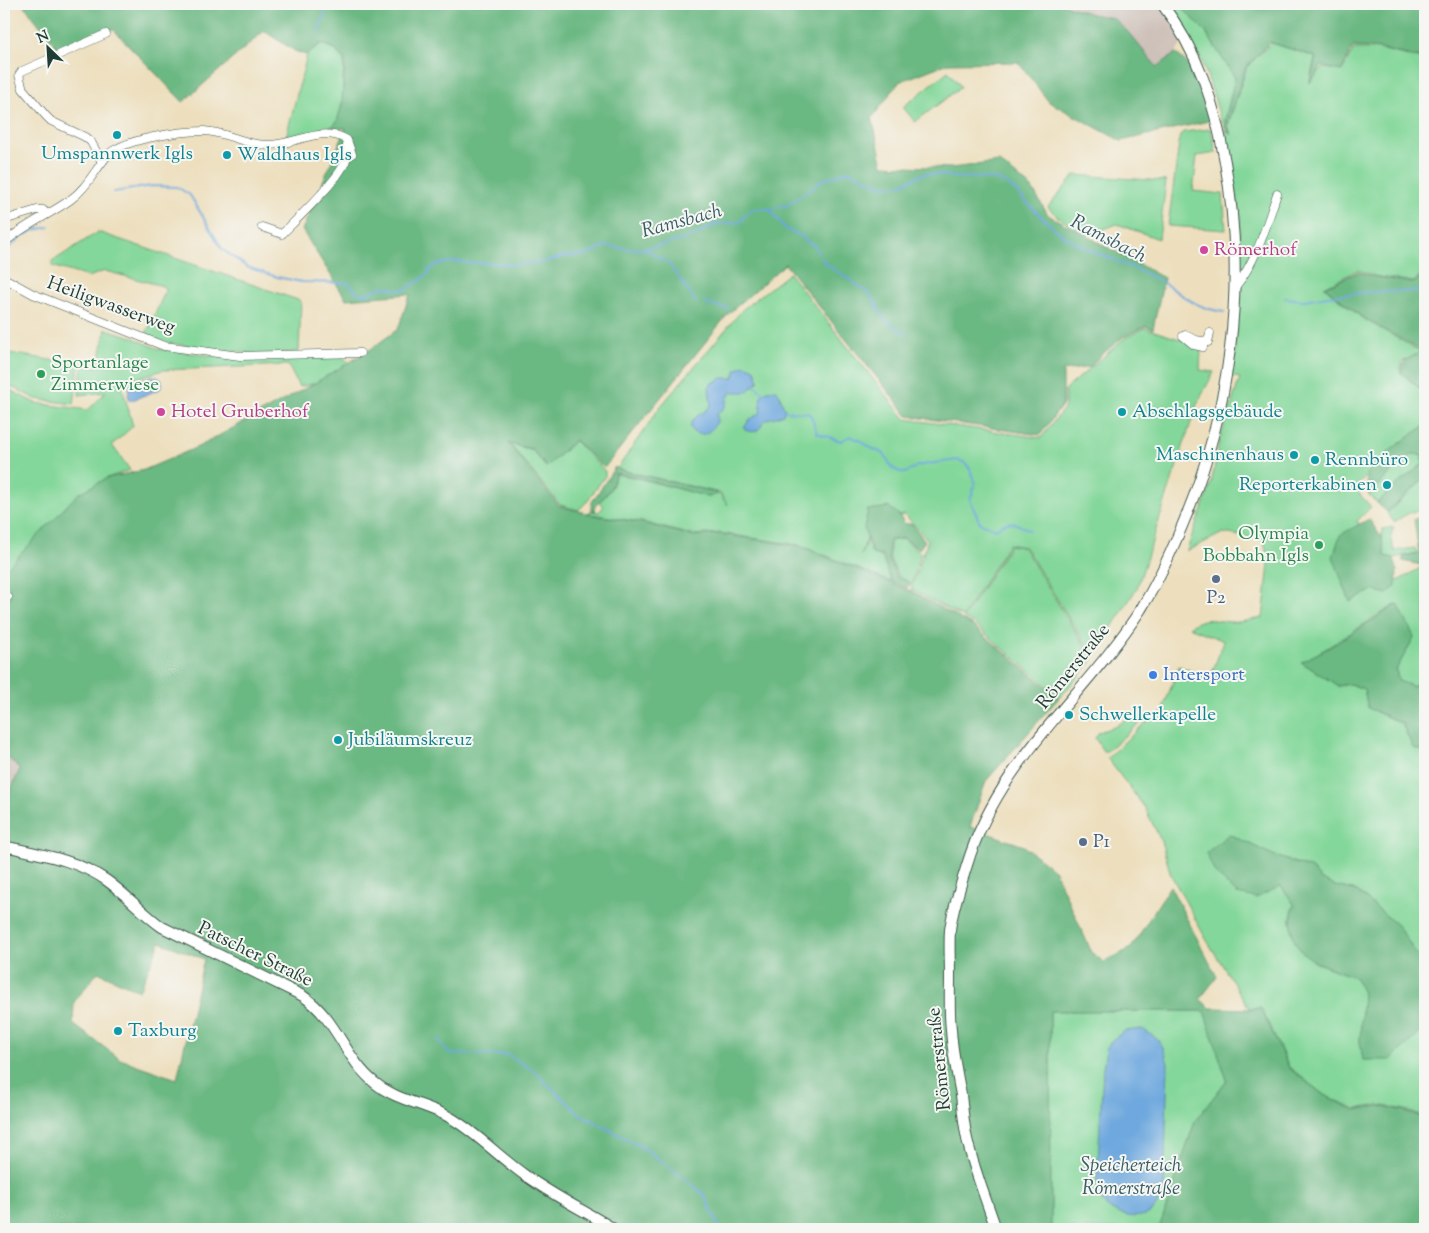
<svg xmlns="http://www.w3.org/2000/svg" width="1429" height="1233" font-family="'Sorts Mill Goudy',serif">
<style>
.industrial{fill:#cec1ba}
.green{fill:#83d79a;stroke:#518a67}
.forest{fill:#6ab882;stroke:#447a5b;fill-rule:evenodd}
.water{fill:#6ea8de;stroke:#467289}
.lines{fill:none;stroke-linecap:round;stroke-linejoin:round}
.stream{stroke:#6ea8de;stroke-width:2}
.minor-casing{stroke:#3e5549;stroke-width:9}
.major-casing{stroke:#3e5549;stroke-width:12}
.minor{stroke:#fff;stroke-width:8}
.major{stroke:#fff;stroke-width:10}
.culture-dot{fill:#0f9aa8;stroke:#f6f6f2;stroke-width:2}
.hotel-dot{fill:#d1479c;stroke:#f6f6f2;stroke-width:2}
.leisure-dot{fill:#2e9e5b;stroke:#f6f6f2;stroke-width:2}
.service-dot{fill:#5c6f8a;stroke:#f6f6f2;stroke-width:2}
.shop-dot{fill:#3f7fe0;stroke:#f6f6f2;stroke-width:2}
.labels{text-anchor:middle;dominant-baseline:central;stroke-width:4;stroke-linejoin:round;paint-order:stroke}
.culture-label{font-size:19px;fill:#0d838f;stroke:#f6f6f2;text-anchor:start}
.hotel-label{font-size:19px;fill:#b23c85;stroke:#f6f6f2;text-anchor:start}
.street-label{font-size:19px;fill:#1f3d34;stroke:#f6f6f2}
.leisure-label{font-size:19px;fill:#27864d;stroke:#f6f6f2;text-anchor:start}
.service-label{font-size:19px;fill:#4e5e75;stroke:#f6f6f2}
.shop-label{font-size:19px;fill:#366cbe;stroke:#f6f6f2;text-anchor:start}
.water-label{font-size:20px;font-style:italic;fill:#375d67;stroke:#f6f6f2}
</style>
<rect width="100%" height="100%" fill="#f6f6f2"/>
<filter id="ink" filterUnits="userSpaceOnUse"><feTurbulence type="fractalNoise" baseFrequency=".02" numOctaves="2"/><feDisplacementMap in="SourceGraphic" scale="10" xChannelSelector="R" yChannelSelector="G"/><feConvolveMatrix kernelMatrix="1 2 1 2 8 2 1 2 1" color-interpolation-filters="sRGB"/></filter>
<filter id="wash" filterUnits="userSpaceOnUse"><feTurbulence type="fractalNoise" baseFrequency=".0096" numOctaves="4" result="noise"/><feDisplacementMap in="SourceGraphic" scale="20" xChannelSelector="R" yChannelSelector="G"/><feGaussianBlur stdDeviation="1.12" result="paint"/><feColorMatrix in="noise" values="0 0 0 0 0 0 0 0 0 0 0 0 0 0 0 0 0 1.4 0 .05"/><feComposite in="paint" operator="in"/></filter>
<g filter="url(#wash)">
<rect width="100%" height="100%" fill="#eddfbe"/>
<!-- industrial -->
<g class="industrial">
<path d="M1062,4H1166L1187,34L1176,53L1157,67L1127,31L1113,18L1091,14Z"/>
<path d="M4,754L20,769L8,794L4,795Z"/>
</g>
<!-- green -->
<g class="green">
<path d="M1167,4H1178L1205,31L1235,78L1224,124L1221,121C1215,101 1210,80 1201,61C1192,41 1179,22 1167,4Z"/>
<path d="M1271,43L1315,57L1309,83L1323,68L1342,71L1354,49H1378L1425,60V277L1417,278L1414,282L1375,276L1358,270L1324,287L1362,318L1421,352L1403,361L1400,372L1425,393V427L1412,435L1354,488L1371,507L1357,521L1398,581L1425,565V682L1412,686L1398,681L1396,670L1414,637L1397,604C1365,622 1335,645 1302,662L1338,686L1350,684L1364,689L1368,708L1402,724L1413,748L1425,751V957L1417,955L1398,926L1357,891L1335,886L1320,879L1312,869L1273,855L1281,886L1294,904L1290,921L1314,962L1356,978L1363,993L1360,1042L1423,1031L1425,1028V1118L1406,1110L1378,1105L1356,1109L1324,1095L1289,1067L1261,1008H1249L1206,939L1171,875L1161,841L1145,808L1107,758L1145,723L1161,714L1179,666L1210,678L1224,641L1189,627C1205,615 1213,621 1231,622C1241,623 1253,619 1263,618L1269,564L1264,540L1223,533L1187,551L1191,538L1211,485L1220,438L1240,378L1230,376L1234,362L1239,288L1240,215L1224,129L1231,135L1228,125L1247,67Z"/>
<path d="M321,44L334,49L344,60L342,104L337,122L326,131L286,137L307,55Z"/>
<path d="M948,71L961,87L915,122L903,107Z"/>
<path d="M1211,129L1216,153L1197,156L1193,191L1223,194L1226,230L1168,226L1180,136L1183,132Z"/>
<path d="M1075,175L1166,181L1159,239L1117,224L1088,235C1073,227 1059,220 1048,207Z"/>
<path d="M98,232L301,301L299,352L257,354L158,342L145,336L166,290L163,286L105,271L88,277L52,266L53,261Z"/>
<path d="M789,273L905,419L1041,438L1065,407V390L1125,338L1145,328L1186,341L1201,350L1200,370L1214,372L1197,404L1137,588L1093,657L1025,547L1009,544L962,617L911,589L928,540L905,515L873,520L861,555L867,540L872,554L882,557L891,582L800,545L719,533L692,535L642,522L590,514V511L599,512L604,506L599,502C608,494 615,486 615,474L637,478L708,497L719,494L728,505L720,493L617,469L660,407L743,309Z"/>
<path d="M106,329L129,336L159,349L222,357H342L350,363L315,383L299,387L288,365L163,370L121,383L133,426L112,445L130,470L107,478L4,571V387L35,403L88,410L106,392L79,395L82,365L98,367Z"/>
<path d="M4,352L79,365L74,404L36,399L4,383Z"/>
<path d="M575,441L605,471V476L588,500L579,510L560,505L510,444L532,450L546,467Z"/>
<path d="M1412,454L1421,455L1424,463L1400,482L1377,503L1369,495L1398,465Z"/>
<path d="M1425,478V510C1413,509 1404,516 1394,522L1387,513Z"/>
<path d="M1394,527L1391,535L1394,551L1415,548L1417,553L1394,558L1385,556L1381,537L1383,529Z"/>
<path d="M904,539L921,553L911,585L908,581L898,576L890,559V541Z"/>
<path d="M1010,545L1024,548L1093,660L1060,697L974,624L963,618Z"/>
<path d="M1134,715L1144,719L1107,751H1103L1095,738L1099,732L1117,726V725Z"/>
<path d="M1050,1011H1204L1227,1080L1195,1121L1159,1229H1051Z"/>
</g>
<!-- forest -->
<g class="forest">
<path d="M23,4H1062L1091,14L1113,18L1127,31L1157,67L1176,53L1193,69L1213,120L1121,141L1049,102L1018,62L948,63L899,82L872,118L883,165L951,168L999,162L1032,188L1048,215L1164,278L1153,329L1146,326L1123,337L1101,355L1090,367L1063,371V404L1040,435L908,416L785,264L728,314L604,468L575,440L546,467L532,449L508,443L559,506L594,515L642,523L692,536L719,534L800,546L913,592L973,626L1059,698L986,781L970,827L1024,846L1055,871L1092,953L1104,962L1131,948L1170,886L1217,977L1200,999L1210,1008L1261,1009L1289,1068L1324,1095L1355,1110L1379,1106L1405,1111L1425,1119V1229H1159L1195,1121L1227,1080L1204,1011H1050L1051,1229H4V795L9,794L20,769L4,754V599L5,595L4,593V571L78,494L107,478L144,470L200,446L315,383L368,351L398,329L410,294L346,299L302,230L346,128L327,131L337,122L342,104L345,60L334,48L321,43L306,55L295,51L264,31L183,102L113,29L59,50ZM160,942L204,959L177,1079L120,1059L73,1024L74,1002L98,972L139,991Z"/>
<path d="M1178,4H1425V59L1378,48L1353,47L1341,71L1322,66L1310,83L1316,57L1270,42L1246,67L1227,125L1231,135L1224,126L1235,78L1205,31Z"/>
<path d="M1358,272L1375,277L1414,283L1418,279L1425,278V392L1401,372L1405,361L1422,351L1362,317L1325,287Z"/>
<path d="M1425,426V478L1387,512L1377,503L1400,482L1423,464L1421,455L1412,454L1398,465L1369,495L1366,474C1383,454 1403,440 1425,426Z"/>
<path d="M615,467L620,470L718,493L709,497L637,477L615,473C614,490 603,496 594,508L596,511L591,510L592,502Z"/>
<path d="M889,507L898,514L905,524H912L925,541L919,549L904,538L889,540V560L897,577L908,582L910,586L907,588L892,582L883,556L873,554L864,528L868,510Z"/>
<path d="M1425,517V566L1403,561V557L1419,553L1414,519Z"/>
<path d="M1369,519L1381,537L1385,556L1394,558L1397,570L1396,586L1387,594L1373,590L1350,602L1333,557L1340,535Z"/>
<path d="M1398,604L1414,637L1396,670L1399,681L1412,686L1425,682V751L1413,748L1402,723L1368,708L1364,689L1350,684L1338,686L1301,662L1330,647Z"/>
<path d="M1229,834L1273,855L1312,869L1320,879L1335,886L1357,891L1398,926L1417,955L1425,957V1028L1390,1060H1363L1360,1042L1363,993L1356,978C1316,961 1282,958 1294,904L1281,886L1256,898L1237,894L1215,873L1206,853Z"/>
</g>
<!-- water -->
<g class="water">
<path d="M745,365L755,369L759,381L746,392H734L730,394L728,397L725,407L717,414V422C711,431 704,438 693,432L690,426C695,412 706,415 711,404L709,388L711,384L722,378H733L737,369Z"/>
<path d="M152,376L157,377L162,380V385L160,389L130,401L128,395L130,384Z"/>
<path d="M772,390H776C781,393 780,401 785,408L783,414C778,417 773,417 768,419C758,424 762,436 745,430L744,428L749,420L760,413C763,401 755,393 772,390Z"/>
<path d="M1142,1029C1160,1039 1163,1044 1168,1064L1164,1189C1160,1198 1157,1210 1147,1214C1132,1221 1110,1213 1101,1200C1098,1195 1098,1187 1097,1181L1103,1069L1106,1049L1113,1039L1125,1031Z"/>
</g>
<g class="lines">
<!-- stream -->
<g class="stream">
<path d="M318,34L328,4"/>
<path d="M114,192L151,186L177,187L190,195L222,249L247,267L277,277L302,282L348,283C352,286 354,289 357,292C366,298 374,289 383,287C390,286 396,291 402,290C409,289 423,278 429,273V269L438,264L459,261L464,263H500L512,265L532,263L549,261L565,256L586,255L605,246L630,249H644L679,241L696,235L716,224L741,222L745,215L753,209H769L788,205L821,181L848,171L883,186L900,185L923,174H936L954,177L989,178L1004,182L1013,189C1033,208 1054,233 1080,245C1106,258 1134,266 1160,281C1184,295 1194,308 1224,312"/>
<path d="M769,209L786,229L805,238L806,242L813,244L818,252"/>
<path d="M24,235L35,230L49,227"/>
<path d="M645,249L669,264L696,302"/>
<path d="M4,252L20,238"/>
<path d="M821,257L825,263L866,291L873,298L878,309L887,321L906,334"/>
<path d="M1285,298L1304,300L1328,296L1370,292L1425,291"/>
<path d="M704,303L728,309"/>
<path d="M755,386L764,393"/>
<path d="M785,411L808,413L811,416L817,433L841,441L850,436L859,440L871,448L884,454L892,468L900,472L906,473L917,466L927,464L958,460L964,462L970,469L975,485L970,500L980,523L996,529C1010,518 1014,523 1029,530"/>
<path d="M438,1039L449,1054L508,1055L534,1071L578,1113L647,1150L704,1194L720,1229"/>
</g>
</g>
</g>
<g filter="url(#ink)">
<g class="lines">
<!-- minor casing -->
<g class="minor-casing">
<g id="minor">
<path d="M102,162L91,142L85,137L51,121L46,116L23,89L19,75L22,71L106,34"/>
<path d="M4,220L37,210H43L47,214"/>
<path d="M262,227L282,234C297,219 340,179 346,160C348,155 347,149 347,144"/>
<path d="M4,243C24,225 49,215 70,200C86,189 95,170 107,156C121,139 182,131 204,131C227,132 247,146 270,145C296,144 323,125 347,140L352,154"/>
<path d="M4,278L33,294L164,346L240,356L360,353"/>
<path d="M1236,286C1257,260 1266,226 1277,194"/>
<path d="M1203,347L1194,345L1183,336L1185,335L1196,340L1208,342L1210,333"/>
<path d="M4,602L8,597"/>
</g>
</g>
<!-- major casing -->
<g class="major-casing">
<g id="major">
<path d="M4,846C38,854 76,859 106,880C126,894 142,913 162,927L303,996C338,1020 344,1058 375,1083C397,1101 427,1104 451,1118C478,1134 500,1158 526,1176C554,1196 585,1211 614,1229"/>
<path d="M996,1229C987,1202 976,1175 969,1147C964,1130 963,1112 961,1095C957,1073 952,1051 951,1029C949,1012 950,994 950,976C950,961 949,945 950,930C952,911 961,884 967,865C998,761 1084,697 1141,609C1157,583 1170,555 1182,526C1231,411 1247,286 1225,162C1215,104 1198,51 1162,4"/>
</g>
</g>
<!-- minor -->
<use href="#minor" class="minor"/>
<!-- major -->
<use href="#major" class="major"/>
</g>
</g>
<!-- markers -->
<g class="culture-dot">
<circle cx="117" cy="135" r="5"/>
<circle cx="227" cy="155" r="5"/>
<circle cx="1122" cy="412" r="5"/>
<circle cx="1294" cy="455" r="5"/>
<circle cx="1315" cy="460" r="5"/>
<circle cx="1387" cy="485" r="5"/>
<circle cx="1069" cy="715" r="5"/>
<circle cx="338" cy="740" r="5"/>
<circle cx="118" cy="1031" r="5"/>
</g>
<g class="hotel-dot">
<circle cx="1204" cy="250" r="5"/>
<circle cx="161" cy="412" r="5"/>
</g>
<g class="leisure-dot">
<circle cx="41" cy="374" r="5"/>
<circle cx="1319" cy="545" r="5"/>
</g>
<g class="service-dot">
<circle cx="1216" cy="579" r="5"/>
<circle cx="1083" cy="842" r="5"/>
</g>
<circle class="shop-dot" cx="1153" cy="675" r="5"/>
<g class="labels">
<!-- culture labels -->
<g class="culture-label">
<text x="117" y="154" text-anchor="middle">Umspannwerk Igls</text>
<text x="237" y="155">Waldhaus Igls</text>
<text x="1132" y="412">Abschlagsgebäude</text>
<text x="1284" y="455" text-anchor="end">Maschinenhaus</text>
<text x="1325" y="460">Rennbüro</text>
<text x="1377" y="485" text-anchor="end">Reporterkabinen</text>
<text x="1079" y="715">Schwellerkapelle</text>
<text x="348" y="740">Jubiläumskreuz</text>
<text x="128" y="1031">Taxburg</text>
</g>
<!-- hotel labels -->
<g class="hotel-label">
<text x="1214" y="250">Römerhof</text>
<text x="171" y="412">Hotel Gruberhof</text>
</g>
<!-- street labels -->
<g class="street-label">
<text transform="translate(111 306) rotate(20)">Heiligwasserweg</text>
<text transform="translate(1074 667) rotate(-51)">Römerstraße</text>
<text transform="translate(255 955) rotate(26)">Patscher Straße</text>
<text transform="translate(940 1059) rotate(-96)">Römerstraße</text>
</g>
<!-- leisure labels -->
<g class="leisure-label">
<text x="51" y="363">Sportanlage<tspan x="51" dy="22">Zimmerwiese</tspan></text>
<text x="1309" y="534" text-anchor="end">Olympia<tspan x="1309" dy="22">Bobbahn Igls</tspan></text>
</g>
<!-- service labels -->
<g class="service-label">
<text x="1216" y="598">P2</text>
<text x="1093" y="842" text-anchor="start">P1</text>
</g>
<!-- shop labels -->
<g class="shop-label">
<text x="1163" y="675">Intersport</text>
</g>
<!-- water labels -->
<g class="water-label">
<text transform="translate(682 222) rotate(-15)">Ramsbach</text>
<text transform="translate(1108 240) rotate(27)">Ramsbach</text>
<text x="1131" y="1166">Speicherteich<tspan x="1131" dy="23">Römerstraße</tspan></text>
</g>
</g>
<!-- margin -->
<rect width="1429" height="1233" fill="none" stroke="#f6f6f2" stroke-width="20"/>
<!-- north arrow -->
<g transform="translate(48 48) rotate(335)" stroke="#f6f6f2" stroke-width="4" paint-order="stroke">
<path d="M0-4L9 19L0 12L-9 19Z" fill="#1f3d34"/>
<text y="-8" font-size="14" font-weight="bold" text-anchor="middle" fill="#1f3d34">N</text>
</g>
</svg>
